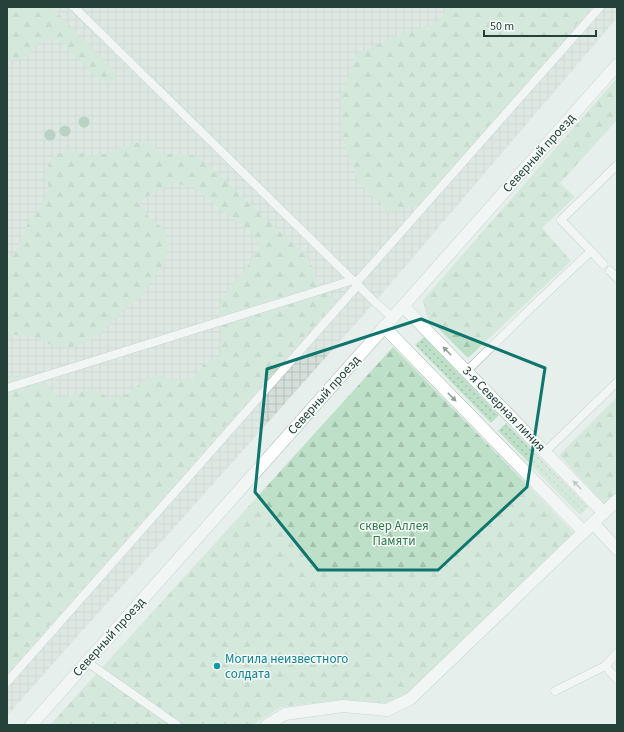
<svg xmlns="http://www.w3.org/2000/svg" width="624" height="732" font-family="'Source Sans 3',sans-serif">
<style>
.industrial{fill:url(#industrial-grid)}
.grass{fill:url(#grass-dots)}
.forest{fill:url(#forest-firs)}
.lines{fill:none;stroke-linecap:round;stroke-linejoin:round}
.service-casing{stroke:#a8b8b2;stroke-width:9}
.minor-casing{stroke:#a8b8b2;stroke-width:13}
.tertiary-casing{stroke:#a8b8b2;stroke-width:13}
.service{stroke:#fff;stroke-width:8}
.minor{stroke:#fff;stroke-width:12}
.tertiary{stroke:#fff;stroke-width:12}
.tree{fill:#80af93}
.oneway{fill:#92a09c}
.marked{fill:none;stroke:#0f766e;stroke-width:3;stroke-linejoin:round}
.culture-dot{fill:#0f9aa8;stroke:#f7fbf9;stroke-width:1.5}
.labels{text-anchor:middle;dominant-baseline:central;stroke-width:3;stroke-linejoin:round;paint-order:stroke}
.street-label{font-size:13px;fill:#24423a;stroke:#f7fbf9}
.park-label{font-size:13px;fill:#2d7a4b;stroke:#f7fbf9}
.culture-label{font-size:13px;fill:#0d838f;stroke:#f7fbf9;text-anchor:start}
</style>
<defs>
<pattern id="industrial-grid" width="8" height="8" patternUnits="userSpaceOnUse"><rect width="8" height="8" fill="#d4dfda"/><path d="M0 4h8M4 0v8" fill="none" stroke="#b6c1bc"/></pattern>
<pattern id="grass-dots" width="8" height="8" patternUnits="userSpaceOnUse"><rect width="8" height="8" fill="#bfe0c8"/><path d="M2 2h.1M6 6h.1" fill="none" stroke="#a4c1ad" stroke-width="1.8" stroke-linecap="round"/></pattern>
<pattern id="forest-firs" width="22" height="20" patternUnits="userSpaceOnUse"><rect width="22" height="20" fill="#bfe0c8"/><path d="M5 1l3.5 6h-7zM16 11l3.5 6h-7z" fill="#a4c1ad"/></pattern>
</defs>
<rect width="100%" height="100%" fill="#e6efeb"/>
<!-- industrial -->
<path class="industrial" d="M7,7H617V18L375,302L51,666L7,716Z"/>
<!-- grass -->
<g class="grass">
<path d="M424,337L499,415L491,423L415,345Z"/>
<path d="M506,423L588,507L580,515L498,431Z"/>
</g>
<!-- forest -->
<g class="forest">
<path d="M7,7H51L117,74L114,79L108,82L99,79L57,38L38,43L27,57L9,61L7,59Z"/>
<path d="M447,7H592L421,203L389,213L358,182L343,140L341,96L356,55L398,35L439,22Z"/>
<path d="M617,78V120L560,183L575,197L542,228L571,261L468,358L427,317L423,300Z"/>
<path d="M148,141L163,154H181L200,157L308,258L321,288L336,301L7,673V374L12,377L31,375L46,386L59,399L77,393L95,389L110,399L128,394L142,382L158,374L174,380L193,379L203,365L220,356L223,338L218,320L221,300L232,285L244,272L259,247L250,230L233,219L193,187L174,183L139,201L148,217L163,228L169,245L164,263L142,295L127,307L100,334L84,344L67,348L48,344L32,336L13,335L7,340V259L13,256L22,239L29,220L42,206L49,189L45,172L53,155L71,150L90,156L109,153L130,144Z"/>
<path d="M393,347L575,534L411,693L384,704L342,700L281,707L253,725H135L132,723L130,725H50Z"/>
<path d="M617,397V494L605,505L559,455Z"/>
</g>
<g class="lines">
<!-- service casing -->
<g class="service-casing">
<g id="service">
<path d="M74,7L375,302L393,318"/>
<path d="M591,251L603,264"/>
<path d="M610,271L617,278"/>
<path d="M356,283L600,7"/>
<path d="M467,371L533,306L591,251L561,220L617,165"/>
<path d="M7,388L353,280"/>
<path d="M545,452L617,382"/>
<path d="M87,662L177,725"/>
<path d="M605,666L617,653"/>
<path d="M7,682L358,285"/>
<path d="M555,691L605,666L617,679"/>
</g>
</g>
<!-- minor casing -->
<g class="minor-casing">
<g id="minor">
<path d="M403,306L604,513"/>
<path d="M384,327L584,532"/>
<path d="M593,523L617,549"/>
<path d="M267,725L285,714L343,706L387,710L410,699L617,500"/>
</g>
</g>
<!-- tertiary casing -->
<g class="tertiary-casing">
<path id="tertiary" d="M31,725L617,65"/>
</g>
<!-- service -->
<use href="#service" class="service"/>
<!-- minor -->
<use href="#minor" class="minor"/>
<!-- tertiary -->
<use href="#tertiary" class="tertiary"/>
</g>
<!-- trees -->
<g class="tree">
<circle cx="84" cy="122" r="5.5"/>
<circle cx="65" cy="131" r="5.5"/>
<circle cx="50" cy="135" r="5.5"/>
</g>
<!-- one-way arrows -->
<defs><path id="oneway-solid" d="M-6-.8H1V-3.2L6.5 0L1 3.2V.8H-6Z"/></defs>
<g class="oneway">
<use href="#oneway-solid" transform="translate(447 351) rotate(-134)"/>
<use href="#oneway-solid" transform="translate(452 397) rotate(46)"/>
<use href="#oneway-solid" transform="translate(577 485) rotate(-134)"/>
</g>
<!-- marked area -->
<path d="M0 0H624V732H0ZM421,319L545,368L527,487L438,570H318L255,492L267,369Z" fill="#e6efeb" fill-opacity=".55" fill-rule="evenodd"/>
<path class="marked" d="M421,319L545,368L527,487L438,570H318L255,492L267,369Z"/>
<!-- markers -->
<circle class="culture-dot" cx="217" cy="666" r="4"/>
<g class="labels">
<!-- street labels -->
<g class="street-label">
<text transform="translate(539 153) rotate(-48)">Северный проезд</text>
<text transform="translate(324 395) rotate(-48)">Северный проезд</text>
<text transform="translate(504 409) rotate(46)">3-я Северная линия</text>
<text transform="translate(109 637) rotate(-48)">Северный проезд</text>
</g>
<!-- park labels -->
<g class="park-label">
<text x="394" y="526">сквер Аллея<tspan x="394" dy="15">Памяти</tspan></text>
</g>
<!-- culture labels -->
<g class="culture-label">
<text x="225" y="659">Могила неизвестного<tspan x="225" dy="15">солдата</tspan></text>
</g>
</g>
<!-- border -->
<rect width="624" height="732" fill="none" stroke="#24423a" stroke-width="16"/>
<!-- scale -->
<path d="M484 30v6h112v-6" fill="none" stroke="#24423a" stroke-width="2"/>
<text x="490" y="30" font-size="12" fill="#24423a" stroke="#f7fbf9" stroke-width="3" paint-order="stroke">50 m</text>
</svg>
